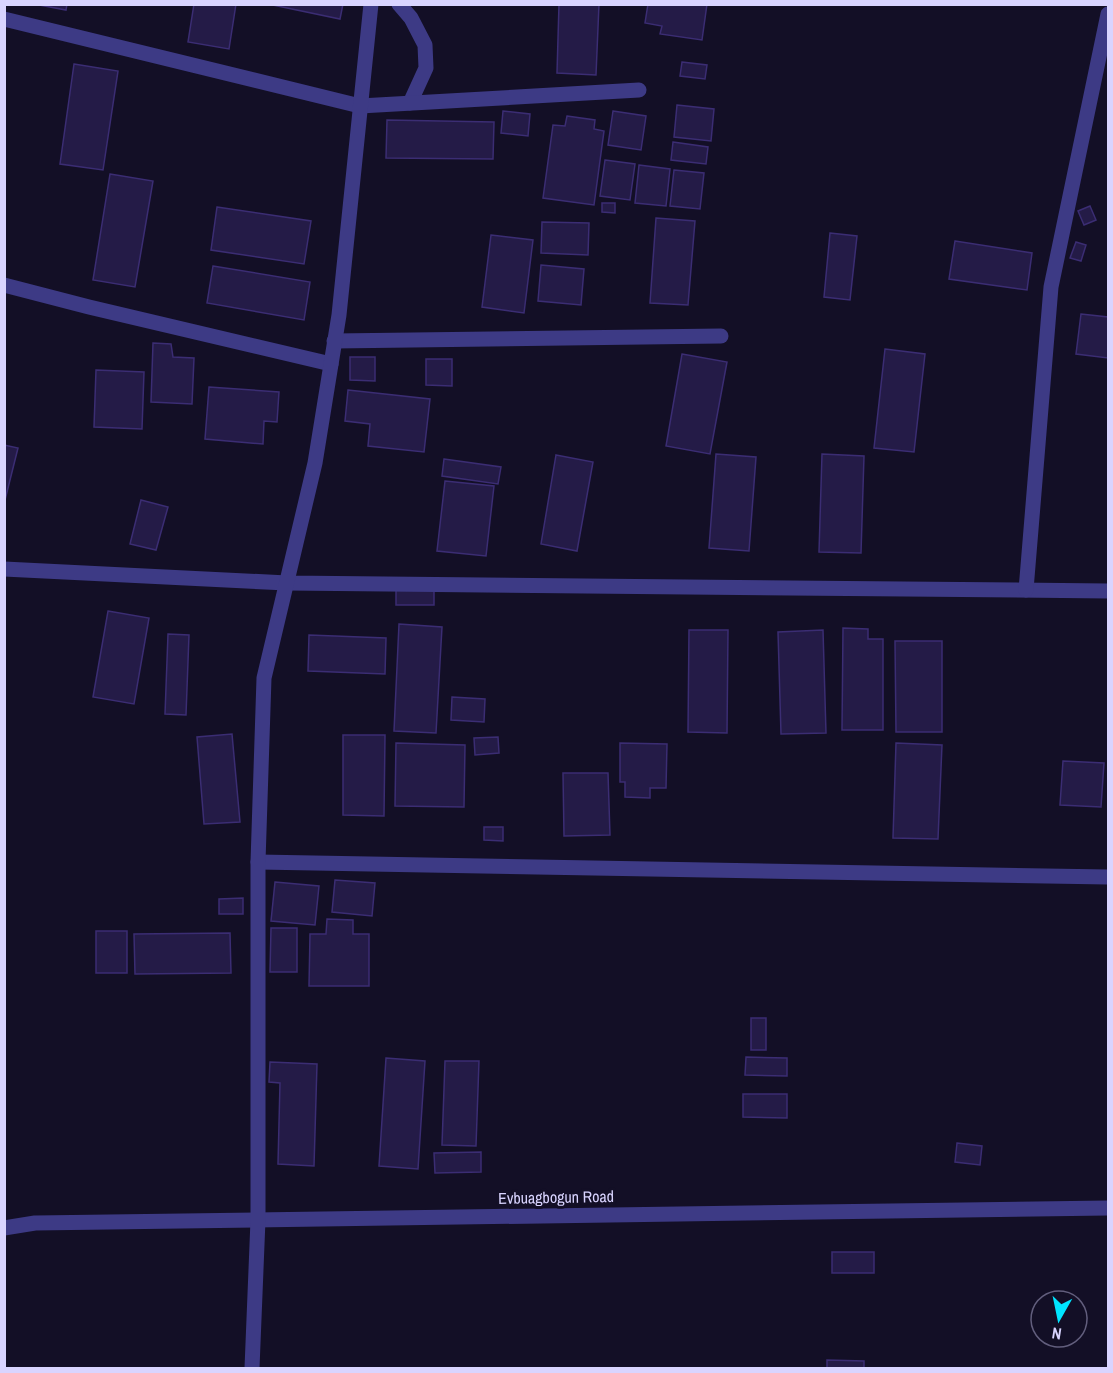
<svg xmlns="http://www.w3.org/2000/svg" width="1113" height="1373" font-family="'Archivo Narrow',sans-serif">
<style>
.building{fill:#241b47;stroke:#3b2d73;stroke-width:1.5}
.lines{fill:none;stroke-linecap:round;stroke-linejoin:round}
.minor{stroke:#3d3a85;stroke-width:15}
.labels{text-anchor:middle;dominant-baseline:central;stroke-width:6;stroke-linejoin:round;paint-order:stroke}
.street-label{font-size:16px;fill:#d9d4ff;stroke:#130f26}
</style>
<rect width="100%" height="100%" fill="#130f26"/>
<!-- building -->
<g class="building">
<path d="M34,4H67L66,10Z"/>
<path d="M194,4H236L229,49L188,42Z"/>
<path d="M268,4H343L340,19Z"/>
<path d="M559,4H599L596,75L557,73Z"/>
<path d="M648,4H707L702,40L660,34L662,26L645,23Z"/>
<path d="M682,62L707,65L705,79L680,76Z"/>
<path d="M74,64L118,71L103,170L60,164Z"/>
<path d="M677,105L714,109L711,141L674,137Z"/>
<path d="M503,111L530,114L528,136L501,133Z"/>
<path d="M613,111L646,116L641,150L608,145Z"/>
<path d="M567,116L595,120L594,129L604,131L594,205L543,198L553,125L565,126Z"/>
<path d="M387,120L494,122L493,159L386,158Z"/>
<path d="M673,142L708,147L706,164L671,160Z"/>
<path d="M605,160L635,164L630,200L600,196Z"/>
<path d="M639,165L670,169L666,206L635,203Z"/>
<path d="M674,170L704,173L700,209L670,206Z"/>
<path d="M110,174L153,181L135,287L93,280Z"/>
<path d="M602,203H615V213L602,212Z"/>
<path d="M1090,206L1096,220L1084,225L1078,211Z"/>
<path d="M217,207L311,221L304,264L211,250Z"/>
<path d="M656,218L695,221L688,305L650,303Z"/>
<path d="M542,222L589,223L588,255L541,253Z"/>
<path d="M830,233L857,236L850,300L824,297Z"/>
<path d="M491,235L533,240L524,313L482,307Z"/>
<path d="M955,241L1032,253L1027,290L949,279Z"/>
<path d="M1076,242L1086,245L1081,261L1070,258Z"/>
<path d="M541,265L584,269L581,305L538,301Z"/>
<path d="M213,266L310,282L304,320L207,303Z"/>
<path d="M1081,314L1108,317V358L1076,354Z"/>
<path d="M153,343L171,344L173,357L194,358L192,404L151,402Z"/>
<path d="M885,349L925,354L914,452L874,448Z"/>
<path d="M682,354L727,362L710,454L666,446Z"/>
<path d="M350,357H375V381L350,380Z"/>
<path d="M426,359H452V386L426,385Z"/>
<path d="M96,370L144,372L142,429L94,427Z"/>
<path d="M209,387L279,392L277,422L264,421L263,444L205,439Z"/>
<path d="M348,390L430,399L424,452L368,446L370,424L345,421Z"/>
<path d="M4,445L18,448L4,504Z"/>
<path d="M716,454L756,457L749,551L709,548Z"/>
<path d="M822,454L864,456L861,553L819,552Z"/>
<path d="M556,455L593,462L577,551L541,544Z"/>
<path d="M444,459L501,467L498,484L442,476Z"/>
<path d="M445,481L494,486L486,556L437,551Z"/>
<path d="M141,500L168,507L156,550L130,544Z"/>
<rect x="396" y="590" width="38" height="15"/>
<path d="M108,611L149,618L134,704L93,697Z"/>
<path d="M399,624L442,627L436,733L394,731Z"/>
<path d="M843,628L868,629V639H883V730H842Z"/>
<path d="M689,630H728L727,733L688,732Z"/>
<path d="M823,630L826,733L781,734L778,632Z"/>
<path d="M168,634L189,635L186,715L165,714Z"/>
<path d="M309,635L386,638L385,674L308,671Z"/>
<path d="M895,641H942V732H896Z"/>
<path d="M452,697L485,699L484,722L451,720Z"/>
<path d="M232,734L240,822L204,824L197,737Z"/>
<path d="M343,735H385L384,816L343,815Z"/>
<path d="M498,737L499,753L475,755L474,738Z"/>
<path d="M396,743L465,745L464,807L395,806Z"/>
<path d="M620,743L667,744L666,788H650V798L625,797V782H620Z"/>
<path d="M896,743L942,745L938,839L893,838Z"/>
<path d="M1063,761L1104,763L1101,807L1060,805Z"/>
<path d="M563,773H608L610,835L564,836Z"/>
<path d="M484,827H503V841L484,840Z"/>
<path d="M335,880L375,883L372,916L332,912Z"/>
<path d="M275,882L319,886L315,925L271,921Z"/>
<path d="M243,898V914H219V899Z"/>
<path d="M327,919L353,920V934H369V986H309L310,934H326Z"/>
<path d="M271,928H297V972H270Z"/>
<rect x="96" y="931" width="31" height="42"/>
<path d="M230,933L231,973L135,974L134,934Z"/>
<rect x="751" y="1018" width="15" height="32"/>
<path d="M746,1057L787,1058V1076L745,1075Z"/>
<path d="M386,1058L425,1061L418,1169L379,1166Z"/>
<path d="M445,1061H479L476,1146L442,1145Z"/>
<path d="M270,1062L317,1064L314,1166L278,1164L280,1083L269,1082Z"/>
<path d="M743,1094H787V1118L743,1117Z"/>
<path d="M957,1143L982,1146L980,1165L955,1162Z"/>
<path d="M481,1152V1172L435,1173L434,1153Z"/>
<rect x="832" y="1252" width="42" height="21"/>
<path d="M827,1360L864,1361V1368H827Z"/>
</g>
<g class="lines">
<!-- minor -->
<g class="minor">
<path d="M399,4L411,18L425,45L426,68L410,103"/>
<path d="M4,19L360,106L639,90"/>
<path d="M4,285L89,307L331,364"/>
<path d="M334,341L721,336"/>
<path d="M4,569L287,583L1108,591"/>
<path d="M1026,590L1051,287L1108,14"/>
<path d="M258,862L1108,877"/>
<path d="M4,1228L35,1223L1108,1208"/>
<path d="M252,1368L258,1220V862L264,678L315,463L339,315L371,4"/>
</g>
</g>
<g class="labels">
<!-- street labels -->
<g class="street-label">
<text transform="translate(556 1197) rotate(-1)">Evbuagbogun Road</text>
</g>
</g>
<!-- border -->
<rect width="1113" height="1373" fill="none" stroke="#d9d4ff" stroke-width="12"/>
<!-- north arrow -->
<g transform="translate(1059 1319) rotate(189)"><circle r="28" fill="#130f26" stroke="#625e7d" stroke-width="1.5"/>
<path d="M0-4.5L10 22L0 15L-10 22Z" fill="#00e5ff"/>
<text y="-9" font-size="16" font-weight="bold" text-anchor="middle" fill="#d9d4ff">N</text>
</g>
</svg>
